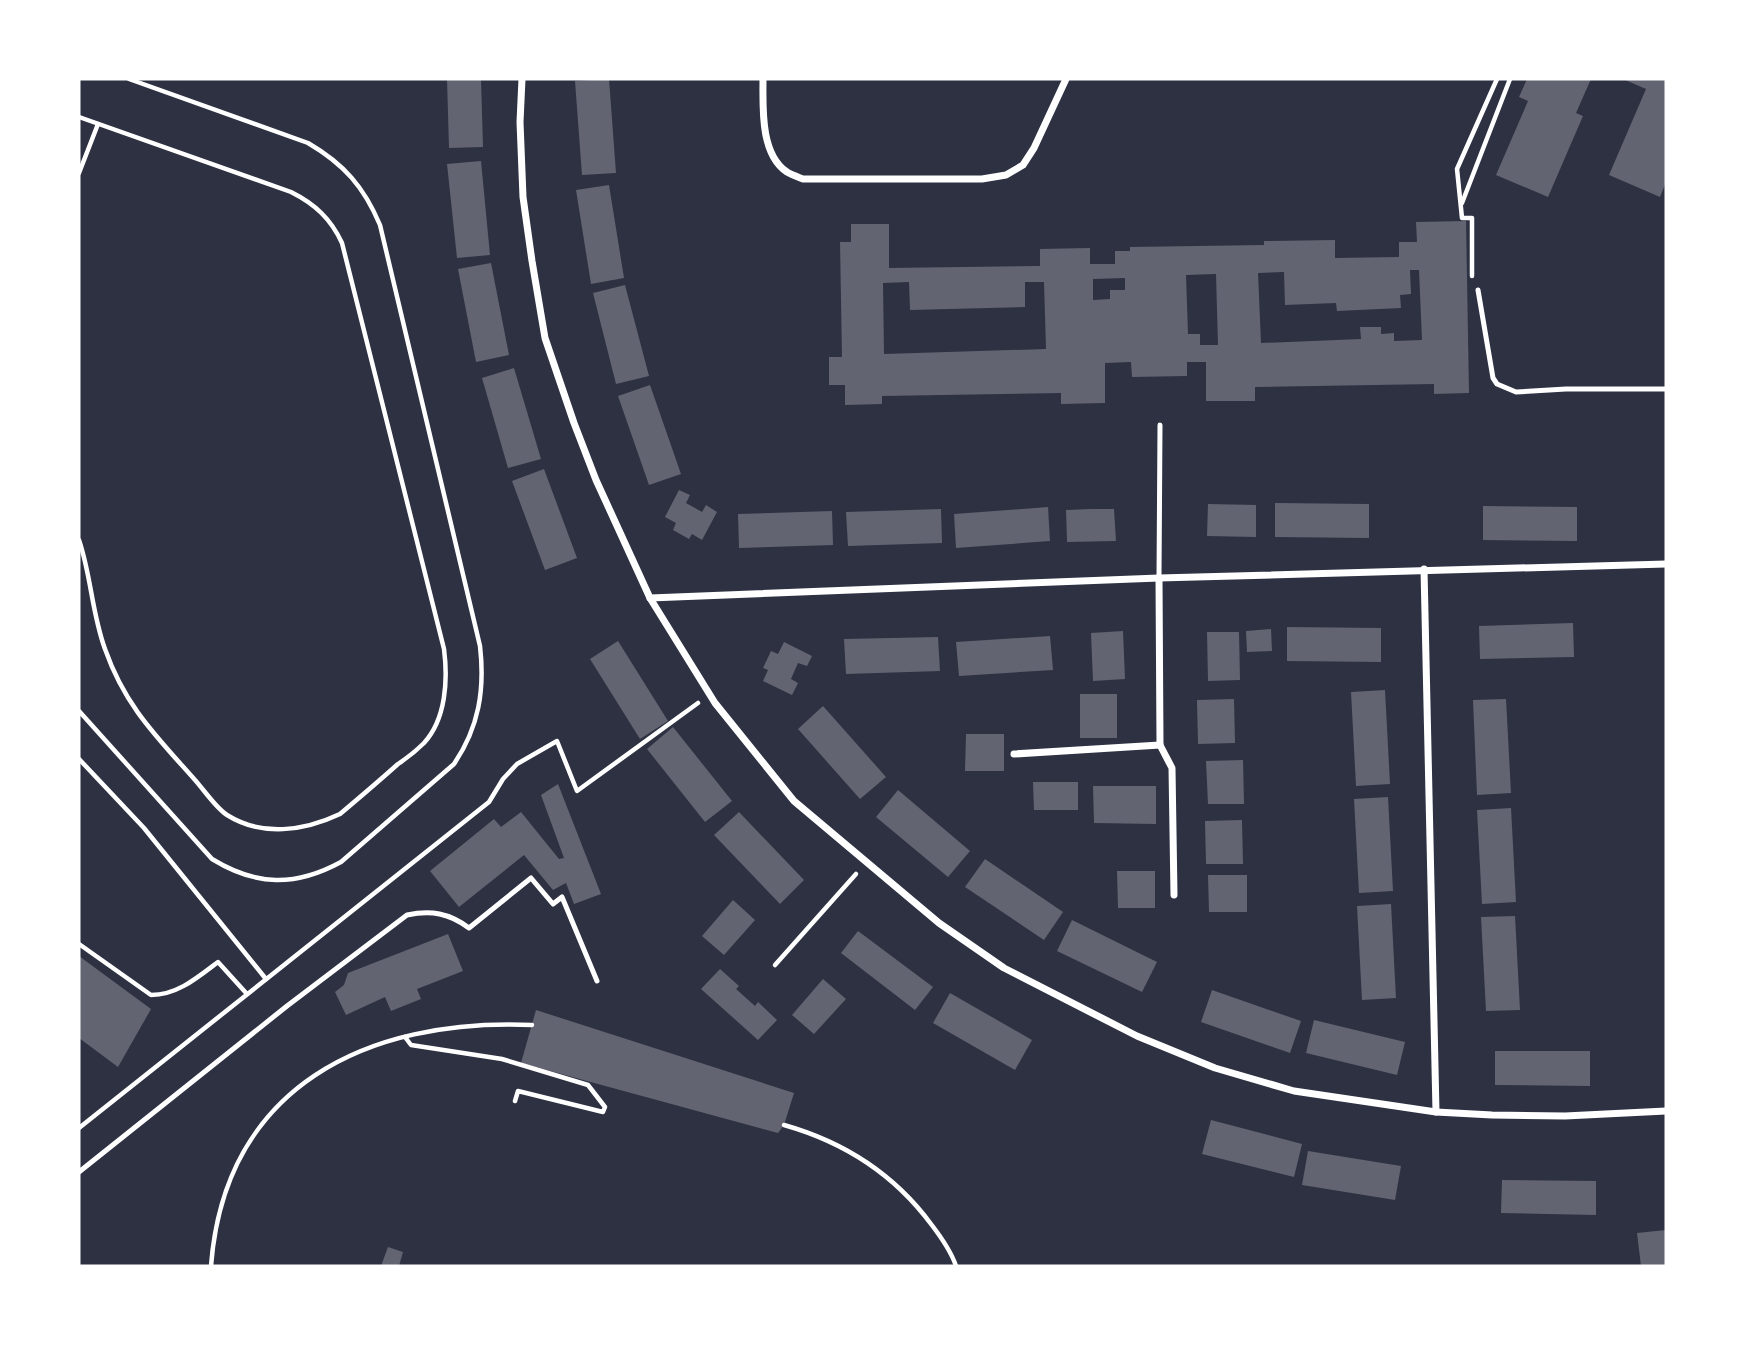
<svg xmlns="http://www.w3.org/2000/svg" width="1745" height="1345" font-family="Ubuntu,sans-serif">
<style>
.building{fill:#626471;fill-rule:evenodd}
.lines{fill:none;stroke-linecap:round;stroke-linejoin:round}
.path{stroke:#fff;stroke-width:4.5}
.service{stroke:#fff;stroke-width:5}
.minor{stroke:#fff;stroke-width:7}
</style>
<rect width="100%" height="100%" fill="#2d3142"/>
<!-- building -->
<g class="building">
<path d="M447,79H481L483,147L449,148Z"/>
<path d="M609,79L616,173L582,175L575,81Z"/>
<path d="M1527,79H1591L1576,113L1583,116L1548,197L1496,175L1528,101L1519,97Z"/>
<path d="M1623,79H1666V182L1660,197L1609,175L1646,89Z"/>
<path d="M481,161L490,255L457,258L447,164Z"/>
<path d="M609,185L624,278L591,284L576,190Z"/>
<path d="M1466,221L1469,393L1434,394V384L1255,387V401H1206V362H1187V376L1132,377L1131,362L1105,363V403L1061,404V393L882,396V404L845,405V385H829V357H842L840,242H851V224H889V268L1040,266V249L1090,248V264H1115V251H1130V247L1264,245V241L1335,240V258L1399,257V242H1417L1416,222ZM1410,270H1419L1422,340L1394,341V333L1381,334V327H1360L1361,339L1261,343L1258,273L1284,272L1285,305L1336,303L1337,311L1401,308L1400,295L1411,294ZM1216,274L1218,345H1200V334H1188L1186,275ZM1125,278V290H1110V299L1093,300V279ZM909,282L910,310L1025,307V282H1044L1046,349L884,354L883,283Z"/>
<path d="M491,263L509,355L476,362L458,269Z"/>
<path d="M625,285L649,376L616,384L593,293Z"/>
<path d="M514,368L541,459L508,468L482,378Z"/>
<path d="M650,385L681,474L649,485L618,396Z"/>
<path d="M544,469L577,558L545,570L512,481Z"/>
<path d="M679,490L690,495L686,503L702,512L706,505L717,512L702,540L692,534L689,539L673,530L676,523L665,517Z"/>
<path d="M1275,503L1369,504V538L1275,537Z"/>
<path d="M1208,504L1256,505V537L1207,536Z"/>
<path d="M1483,506L1577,507V541L1483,540Z"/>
<path d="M1048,507L1050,541L956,548L954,514Z"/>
<path d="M941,509L942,543L848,546L846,512Z"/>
<path d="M1091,509H1114L1116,541L1067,542L1066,510Z"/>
<path d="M832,511L833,545L739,548L738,514Z"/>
<path d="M1573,623L1574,657L1480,659L1479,626Z"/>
<path d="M1287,627L1381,628V662L1287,661Z"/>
<path d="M1271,629L1272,651L1247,652L1246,631Z"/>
<path d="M1123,631L1125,679L1093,681L1091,633Z"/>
<path d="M1207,632H1239L1240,680L1208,681Z"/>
<path d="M1050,636L1053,670L959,676L956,642Z"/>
<path d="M938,637L940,671L846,674L844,639Z"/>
<path d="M618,641L668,721L640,739L590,659Z"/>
<path d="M784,642L812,656L807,666L798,663L791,679L798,683L792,695L763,681L768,670L763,668L771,651L778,654Z"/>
<path d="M1385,690L1390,784L1356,786L1351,692Z"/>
<rect x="1080" y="694" width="37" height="44"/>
<path d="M1234,699L1235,743L1198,744L1197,700Z"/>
<path d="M1506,699L1511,793L1477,795L1473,700Z"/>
<path d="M823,706L886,777L860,799L798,729Z"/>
<path d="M673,727L732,801L705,822L647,749Z"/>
<path d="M966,734H1004V771H965Z"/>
<path d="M1243,760L1244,804H1208L1206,761Z"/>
<path d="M1033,782H1078V810H1034Z"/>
<path d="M558,784L601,894L574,904L566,883L553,890L524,855L459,907L430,871L494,819L501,827L521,812L559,859L564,858L541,795Z"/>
<path d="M1093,786H1156V824L1094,823Z"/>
<path d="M898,790L970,851L948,877L876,817Z"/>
<path d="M1388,797L1393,891L1359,893L1354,799Z"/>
<path d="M1511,808L1516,902L1482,904L1477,810Z"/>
<path d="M739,812L804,880L780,904L714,835Z"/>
<path d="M1242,820L1243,864H1206L1205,821Z"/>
<path d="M985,859L1063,912L1044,940L965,887Z"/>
<path d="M1117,871H1155V908H1118Z"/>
<path d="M1208,875H1247V912H1209Z"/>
<path d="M733,900L755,920L724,955L702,936Z"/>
<path d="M1391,904L1396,998L1362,1000L1357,906Z"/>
<path d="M1515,916L1520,1010L1486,1011L1481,917Z"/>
<path d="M1072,920L1157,962L1142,992L1057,951Z"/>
<path d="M858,931L933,987L915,1010L841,953Z"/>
<path d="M448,934L463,971L417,989L421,999L391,1011L385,997L346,1015L335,992L344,985L348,973Z"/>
<path d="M79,956L151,1009L118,1067L79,1038Z"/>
<path d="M720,969L739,986L736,989L755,1006L758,1002L777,1020L758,1040L701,989Z"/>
<path d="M823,979L846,999L814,1034L792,1015Z"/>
<path d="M1212,990L1301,1021L1290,1053L1201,1022Z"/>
<path d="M950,993L1032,1040L1015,1070L933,1023Z"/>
<path d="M536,1010L794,1093L784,1125L778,1133L521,1063Z"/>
<path d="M1314,1020L1405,1042L1397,1075L1306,1053Z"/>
<path d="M1495,1051H1590V1086L1495,1085Z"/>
<path d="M1211,1120L1302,1144L1294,1177L1202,1154Z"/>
<path d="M1308,1151L1401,1166L1395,1200L1302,1185Z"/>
<path d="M1502,1180L1596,1181V1215L1501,1213Z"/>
<path d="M1666,1230V1266H1641L1637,1233Z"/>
<path d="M388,1247L403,1252L399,1266H381Z"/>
</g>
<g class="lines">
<!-- path -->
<g class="path">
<path d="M79,117L291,192C315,204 331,219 342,243L444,649C448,680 446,719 424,743C416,751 407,758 398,764C379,781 359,798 340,814C304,831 262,837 227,815C216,808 204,790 195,780C156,736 125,706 105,649C92,614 91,575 79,540"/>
<path d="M79,173L98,124"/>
<path d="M1462,203L1510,79"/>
<path d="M1472,276V218H1462L1457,169L1497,79"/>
<path d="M79,711L212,859C256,886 295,887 341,862L454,764C479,727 485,690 480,646L380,225C364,187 344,164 308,143L129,79"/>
<path d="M79,759L144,828L266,979"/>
<path d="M79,944L151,995C177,995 197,978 218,962L247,994"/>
<path d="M775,965L856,874"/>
<path d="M405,1037L411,1045L502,1059L588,1085L605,1107L603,1112L518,1091L515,1101"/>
<path d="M784,1125C844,1142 894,1174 931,1224C941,1237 951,1251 956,1266"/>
<path d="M79,1128L489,802L503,779L517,764L557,741L577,791L698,703"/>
<path d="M211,1266C225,1086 367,1018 532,1025"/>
</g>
<!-- service -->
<g class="service">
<path d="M1478,290L1493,378L1497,384L1516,392L1566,389H1666"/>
<path d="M1159,578L1160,425"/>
<path d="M79,1172L287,1006L407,915C431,910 449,913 469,928L531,878L553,904L562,897L597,981"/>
</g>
<!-- minor -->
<g class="minor">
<path d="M522,79L520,122L523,197L532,261L545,338L574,423L596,480L650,598L715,703L794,801L939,923L1004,968L1137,1036L1215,1068L1294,1091L1436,1112L1492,1115L1565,1116L1666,1111"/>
<path d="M763,79C763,107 760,154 787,172C792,175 798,177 803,179H982L1006,175L1023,165L1034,148L1066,79"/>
<path d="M1424,569L1436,1112"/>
<path d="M1159,578L1160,745L1172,768L1174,895"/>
<path d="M650,598L1159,578L1666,564"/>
<path d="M1014,754L1160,745"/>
</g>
</g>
<!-- border -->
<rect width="1745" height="1345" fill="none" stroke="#ffffff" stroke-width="161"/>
</svg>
